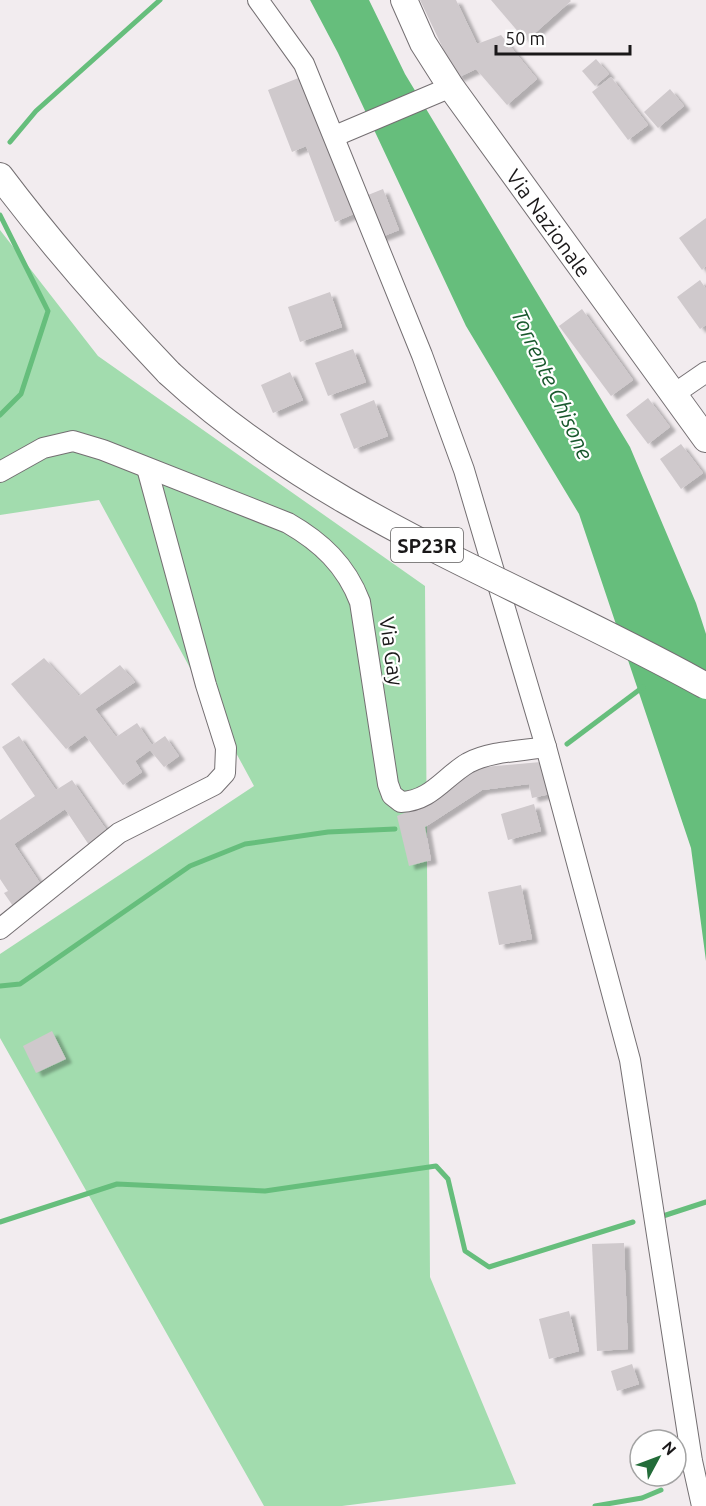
<svg xmlns="http://www.w3.org/2000/svg" width="706" height="1506" font-family="Ubuntu,sans-serif">
<style>
.green{fill:#a2dcae}
.water{fill:#66be7c}
.lines{fill:none;stroke-linecap:round;stroke-linejoin:round}
.stream{stroke:#66be7c;stroke-width:5}
.building{fill:#cfc9cc;filter:url(#shadow)}
.minor-casing{stroke:#746f72;stroke-width:22}
.major-casing{stroke:#746f72;stroke-width:28}
.minor{stroke:#fff;stroke-width:20}
.major{stroke:#fff;stroke-width:26}
.major-bridge-casing{stroke:#746f72;stroke-width:28;stroke-linecap:butt}
.major-bridge{stroke:#fff;stroke-width:26}
.labels{text-anchor:middle;dominant-baseline:central;stroke-width:4.5;stroke-linejoin:round;paint-order:stroke}
.shield{fill:#fff;stroke:#5f5d5e;stroke-width:1.5}
.shield-label{font-size:20px;font-weight:bold;fill:#1a1819}
.street-label{font-size:21px;fill:#1a1819;stroke:#fff}
.water-label{font-size:22px;font-style:italic;fill:#19582d;stroke:#fff}
</style>
<defs>
<filter id="shadow"><feDropShadow dx="6" dy="4" stdDeviation="1.5" flood-color="#0004"/></filter>
</defs>
<rect width="100%" height="100%" fill="#f2ecef"/>
<!-- green -->
<path class="green" d="M0,230L98,356L425,586L430,1277L516,1484L342,1506H264L0,1038V954L254,786L99,500L0,515Z"/>
<!-- water -->
<path class="water" d="M310,0H369L405,74L630,447L696,603L706,634V961L691,848L579,514L466,326L338,53Z"/>
<g class="lines">
<!-- stream -->
<g class="stream">
<path d="M10,142L36,111L160,0"/>
<path d="M0,215L48,311L21,394L0,415"/>
<path d="M567,744L643,687"/>
<path d="M0,986L20,984L190,866L245,844L328,832L395,829"/>
<path d="M663,1216L706,1202"/>
<path d="M0,1222L117,1184L265,1191L436,1166L448,1179L465,1251L489,1267L633,1222"/>
<path d="M595,1506L642,1498L661,1490"/>
</g>
</g>
<!-- building -->
<g class="building">
<path d="M420,0H456L477,44L501,35L537,79L507,105L476,69L457,78Z"/>
<path d="M491,0H570L571,1L526,41Z"/>
<path d="M596,59L609,74L595,86L582,71Z"/>
<path d="M301,77L356,213L335,222L306,146L292,152L268,90Z"/>
<path d="M611,77L648,125L628,140L592,92Z"/>
<path d="M670,89L684,106L658,128L644,112Z"/>
<path d="M383,189L399,230L379,238L363,197Z"/>
<path d="M706,218V266L702,270L679,238Z"/>
<path d="M700,280L706,289V325L700,329L677,297Z"/>
<path d="M330,292L342,327L300,342L288,307Z"/>
<path d="M582,309L633,380L611,396L559,326Z"/>
<path d="M353,349L366,382L328,396L315,363Z"/>
<path d="M290,372L303,400L273,413L261,385Z"/>
<path d="M648,398L670,427L648,444L626,415Z"/>
<path d="M374,400L388,436L354,449L340,414Z"/>
<path d="M681,444L703,473L681,489L660,459Z"/>
<path d="M44,658L79,696L120,665L135,682L95,709L116,737L137,723L152,745L165,736L179,756L164,767L150,750L135,761L142,772L123,785L85,735L66,749L11,684Z"/>
<path d="M19,736L56,790L72,780L110,835L91,848L65,809L14,844L44,889L15,909L4,893L8,891L0,879V820L35,796L2,747Z"/>
<path d="M541,762L550,794L532,798L529,784L482,790L425,827L431,860L409,866L397,816L428,803L472,768Z"/>
<path d="M534,804L541,831L508,840L501,814Z"/>
<path d="M521,885L532,939L499,945L488,892Z"/>
<path d="M52,1031L66,1059L36,1073L23,1046Z"/>
<path d="M624,1243L628,1349L597,1351L592,1244Z"/>
<path d="M569,1311L579,1351L549,1359L539,1319Z"/>
<path d="M632,1364L639,1384L617,1391L611,1371Z"/>
</g>
<g class="lines">
<!-- minor casing -->
<g class="minor-casing">
<g id="minor">
<path d="M258,0L304,64L422,355L464,470L546,747L630,1060L692,1461L702,1506"/>
<path d="M335,136L451,87"/>
<path d="M674,394L706,372"/>
<path d="M0,472L43,448L73,441L103,450L288,523C321,542 346,565 360,602L388,784L392,795L401,802C431,801 444,777 468,763C490,751 522,751 546,747"/>
<path d="M0,929L119,833L214,785L225,773L226,748L206,685L147,468"/>
</g>
</g>
<!-- major casing -->
<g class="major-casing">
<g id="major">
<path d="M404,0L423,43L451,87L706,439"/>
<path d="M0,176C52,245 109,310 169,373"/>
</g>
</g>
<!-- minor -->
<use href="#minor" class="minor"/>
<!-- major -->
<use href="#major" class="major"/>
<!-- major-bridge casing -->
<g class="major-bridge-casing">
<path id="major-bridge" d="M169,373C323,516 525,585 706,686"/>
</g>
<!-- major-bridge -->
<use href="#major-bridge" class="major-bridge"/>
</g>
<g class="labels">
<!-- shield labels -->
<rect class="shield" x="391" y="528" width="72" height="34" rx="4.5"/>
<g class="shield-label">
<text x="427" y="545">SP23R</text>
</g>
<!-- street labels -->
<g class="street-label">
<text transform="translate(549 223) rotate(54)">Via Nazionale</text>
<text transform="translate(392 651) rotate(82)">Via Gay</text>
</g>
<!-- water labels -->
<g class="water-label">
<text transform="translate(553 384) rotate(65)">Torrente Chisone</text>
</g>
</g>
<!-- north arrow -->
<g transform="translate(658 1458) rotate(49)"><circle r="28" fill="#ffffff" stroke="#a3a3a3" stroke-width="1.5"/>
<path d="M0-4.5L10 22L0 15L-10 22Z" fill="#236c39"/>
<text y="-9" font-size="16" font-weight="bold" text-anchor="middle" fill="#1a1819">N</text>
</g>
<!-- scale -->
<path d="M496 45v9h134v-9" fill="none" stroke="#1a1819" stroke-width="3"/>
<text x="505" y="45" font-size="18" fill="#1a1819" stroke="#ffffff" stroke-width="4.5" paint-order="stroke">50 m</text>
</svg>
